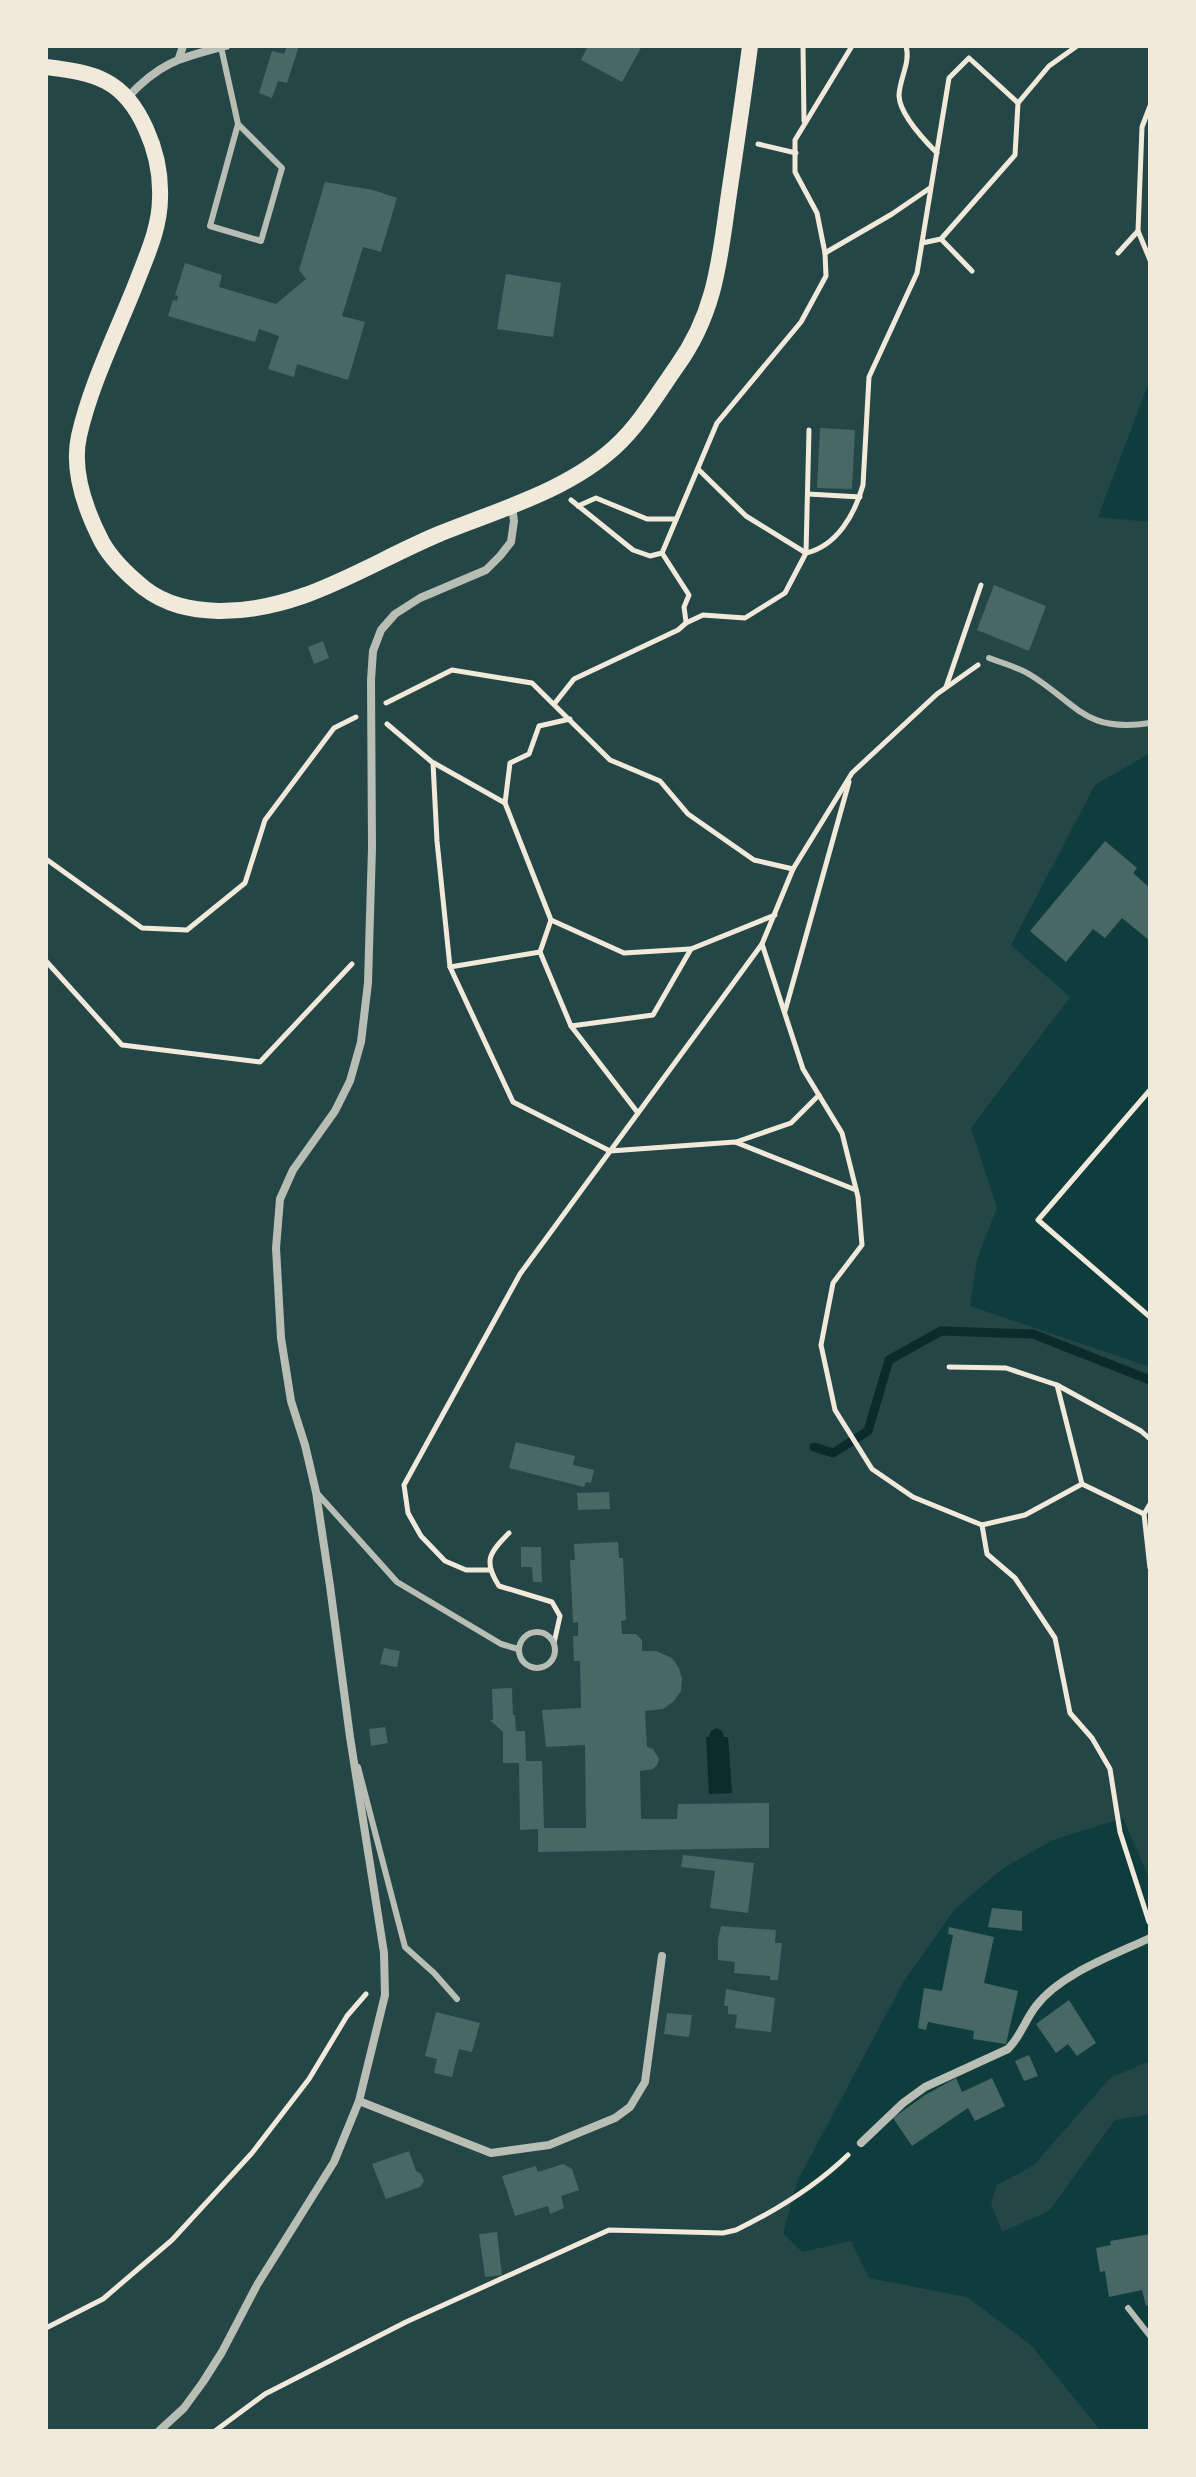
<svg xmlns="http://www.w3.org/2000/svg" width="1196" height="2477" font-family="Commissioner,sans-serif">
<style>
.green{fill:#244646}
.water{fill:#0a2a2b}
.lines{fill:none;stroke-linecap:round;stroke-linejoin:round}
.stream{stroke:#0a2a2b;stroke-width:9}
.building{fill:#486865}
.path{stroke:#f1e9da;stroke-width:5}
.service{stroke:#b8beb3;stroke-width:6}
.minor{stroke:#b8beb3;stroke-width:8}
.secondary{stroke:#f1e9da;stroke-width:16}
</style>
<rect width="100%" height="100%" fill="#0f3d3e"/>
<!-- green -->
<g class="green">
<path d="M46,46H1147L1150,61V379L1098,517L1150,522V753L1095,785L1011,945L1070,997L971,1128L997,1208L977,1259L970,1306L1150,1367V1880L1123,1818L1053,1840L1002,1869L954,1910L904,1981L798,2180L783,2233L802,2252L851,2241L869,2278L967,2297L1031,2345L1101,2431H46Z"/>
<path d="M1150,2061V2114L1115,2120L1049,2211L1002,2232L991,2203L997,2185L1034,2165L1110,2078Z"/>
</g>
<!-- water -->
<path class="water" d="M717,1728L722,1731L724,1737H728L732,1793L709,1794L706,1737H709L711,1731Z"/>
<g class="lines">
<!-- stream -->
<path class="stream" d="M814,1447L833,1453L868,1431L889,1360L941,1331L1033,1334L1150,1380"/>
</g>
<!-- building -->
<g class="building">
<path d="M287,46H299L287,83L278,81L272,98L259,93L272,51L284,54Z"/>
<path d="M588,46H642L622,82L581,60Z"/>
<path d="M325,182L373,190L397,198L381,252L363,247L342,316L365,322L348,380L297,364L294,377L268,369L279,336L259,329L255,342L168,316L173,300L177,301L178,296L175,295L185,263L222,275L219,287L276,304L306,279L299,270Z"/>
<path d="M506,274L561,283L553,337L497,329Z"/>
<path d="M820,428L855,430L852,489L817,488Z"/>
<path d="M994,585L1046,606L1029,651L977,630Z"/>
<path d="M323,641L329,658L314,664L308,647Z"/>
<path d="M1105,841L1137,868L1133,873L1150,888V941L1122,918L1105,938L1093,929L1066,962L1030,931Z"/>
<path d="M516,1442L575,1456L573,1465L594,1470L591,1483L586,1482L584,1487L509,1468Z"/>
<path d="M609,1492L610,1509L578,1510L577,1493Z"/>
<path d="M618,1542L619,1558H623L626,1620L621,1621L622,1634H636L642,1640V1651H656L672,1658L679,1668L682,1679L681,1691L673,1702L663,1709L645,1711L647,1747L653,1749L659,1759L657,1765L653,1769L640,1771L641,1819H677L678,1804L769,1803V1848L538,1852V1829L520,1830L519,1763H503V1732L490,1720H493L492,1689L512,1688L513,1715H515L516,1731H525L526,1761H542L544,1828H586L585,1745L546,1747L542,1710L581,1708L580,1661H574L573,1636H578V1622L573,1623L570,1560H575L574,1544Z"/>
<path d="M521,1547H541L542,1582H533L532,1567H521Z"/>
<path d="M384,1648L400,1651L397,1667L380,1664Z"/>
<path d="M385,1727L388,1743L371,1746L369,1729Z"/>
<path d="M683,1855L754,1863L748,1913L710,1908L715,1871L681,1867Z"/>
<path d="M992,1908L1022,1911V1931L988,1927Z"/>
<path d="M721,1926L776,1930L775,1943H782L778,1980H770V1976L734,1973L735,1962L718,1960V1940Z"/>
<path d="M949,1927L994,1937L984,1983L1018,1991L1006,2044L973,2039L974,2031L928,2022L926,2030L918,2028L924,1988L942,1991L953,1935L948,1934Z"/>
<path d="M726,1989L775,1998L771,2032L735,2028L737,2015L728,2014V2006H724Z"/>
<path d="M1069,2000L1096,2043L1077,2056L1068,2044L1056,2053L1036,2024Z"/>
<path d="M436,2012L480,2023L472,2052L459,2049L452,2077L434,2073L437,2059L425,2056Z"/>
<path d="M667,2013L692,2015L689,2037L664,2034Z"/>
<path d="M1029,2055L1038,2076L1024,2081L1015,2061Z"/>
<path d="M956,2078L962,2092L992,2078L1005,2106L975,2121L968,2108L912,2146L893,2118L925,2095Z"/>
<path d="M409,2151L416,2171L421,2174L424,2181L420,2187L386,2199L372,2164Z"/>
<path d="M563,2164L572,2169L579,2190L561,2196L564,2208L550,2214L548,2206L515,2216L502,2176L536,2166L538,2172Z"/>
<path d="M497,2232L502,2275L485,2277L479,2234Z"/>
<path d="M1150,2234V2305L1146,2306L1142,2290L1109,2297L1105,2271L1100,2272L1096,2248L1111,2245L1110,2241Z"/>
</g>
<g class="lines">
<!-- path -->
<g class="path">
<path d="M803,46L804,121"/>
<path d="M906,46C911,63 899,79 899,96C900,115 924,140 937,153"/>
<path d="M1150,106L1142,127L1138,231L1150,260"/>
<path d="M758,144L796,153"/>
<path d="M941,239L972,271"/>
<path d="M922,243L941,239L1015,155L1018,103"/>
<path d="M825,253L892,214L930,188"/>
<path d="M1118,253L1138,231"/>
<path d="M698,469L746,516L806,553C837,546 855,514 863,485L869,377L917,273L949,78L969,58L1018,103L1049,66L1077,46"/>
<path d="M808,494L860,497"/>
<path d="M571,500L633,550L650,556L662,553L717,423L801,322L826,276L825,253L817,213L795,172V140L852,46"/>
<path d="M578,506L596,498L647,519H676"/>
<path d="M662,553L689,595L684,607L686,622"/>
<path d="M978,665L937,694L852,773L793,869L762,944L803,1069L842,1133L858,1197L862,1245L833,1283L821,1345L835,1410L872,1469L913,1497L982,1525L1025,1515L1082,1484"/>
<path d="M946,687L981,585"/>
<path d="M386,703L452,670L532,683L610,760L660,781L688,814L754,860L793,869"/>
<path d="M555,703L574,679L678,630L686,623L703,615L745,618L785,593L806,553L809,430"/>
<path d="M387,724L433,763L437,841L450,967L540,952L571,1026L653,1015L691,949L775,915"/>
<path d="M434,763L505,803L551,920L624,953L690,949"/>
<path d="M505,803L510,763L529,754L539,726L570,719"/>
<path d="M46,859L142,928L187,930L245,883L265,820L334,728L356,717"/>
<path d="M540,952L551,920"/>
<path d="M46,961L122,1045L260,1062L352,964"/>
<path d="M450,967L513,1102L610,1151L735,1142L856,1190"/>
<path d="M785,1011L849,782"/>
<path d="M571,1026L638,1113"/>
<path d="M1150,1090L1038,1220L1150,1317"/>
<path d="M736,1142L791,1123L819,1095"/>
<path d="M949,1367L1006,1368L1057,1385"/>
<path d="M1150,1439L1141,1431L1057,1385L1082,1484L1144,1514L1150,1568"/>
<path d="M1144,1514L1150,1504"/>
<path d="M982,1525L987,1554L1015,1578L1055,1638L1070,1713L1092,1738L1110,1769L1120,1832L1149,1922"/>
<path d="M509,1533C489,1553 483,1561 499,1586L552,1602L560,1616L554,1643"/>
<path d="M489,1570H466L445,1561L421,1536L408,1513L404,1485L520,1274L762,944"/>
<path d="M46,2328L103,2299L172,2240L252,2153L309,2079L347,2016L366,1994"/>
<path d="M215,2431L265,2394L406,2322L609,2230L723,2233L736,2230C777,2210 816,2186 848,2155"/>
</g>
<!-- service -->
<g class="service">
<path d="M221,47L238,124L282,168L261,241L210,226L238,124"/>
<path d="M989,658C1002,663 1017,667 1029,674C1078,704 1084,733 1150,723"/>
<path d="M316,1492L397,1582L501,1644L518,1649"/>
<circle cx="537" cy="1650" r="18"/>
<path d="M358,1767L405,1947L434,1973L457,1999"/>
<path d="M1128,2308L1150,2336"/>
</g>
<!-- minor -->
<g class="minor">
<path d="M179,58L183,46"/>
<path d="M127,98C160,62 180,58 226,46"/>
<path d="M359,2101L491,2153L549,2145L615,2118L630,2107L645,2082L662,1956"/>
<path d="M861,2143L903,2103L925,2087L1008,2049C1021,2036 1025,2020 1036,2006C1060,1974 1114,1955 1150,1938"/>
<path d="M159,2431L184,2408L203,2382L222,2352L257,2285L334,2162L359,2101L385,1995L384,1953L350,1737L330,1586L316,1492L305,1445L291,1401L281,1338L276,1248L280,1199L293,1170L335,1111L350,1081L361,1042L368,983L372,848L371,680L373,651L381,630L395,614L420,598L486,570L500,556L511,542L514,521L512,506"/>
</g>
<!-- secondary -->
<path class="secondary" d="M46,67C95,73 124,79 146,129C156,151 161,174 160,198C160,227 147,255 137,281C117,332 91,383 79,436C71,472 86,511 102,542C112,560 128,575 144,588C166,605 191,610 218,611C301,612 365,565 439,534C498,510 567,491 615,447C640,424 658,393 677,366C718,309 720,253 730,187C737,140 744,93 750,46"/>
</g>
<!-- border -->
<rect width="1196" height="2477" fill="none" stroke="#f1e9da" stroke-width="96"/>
</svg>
